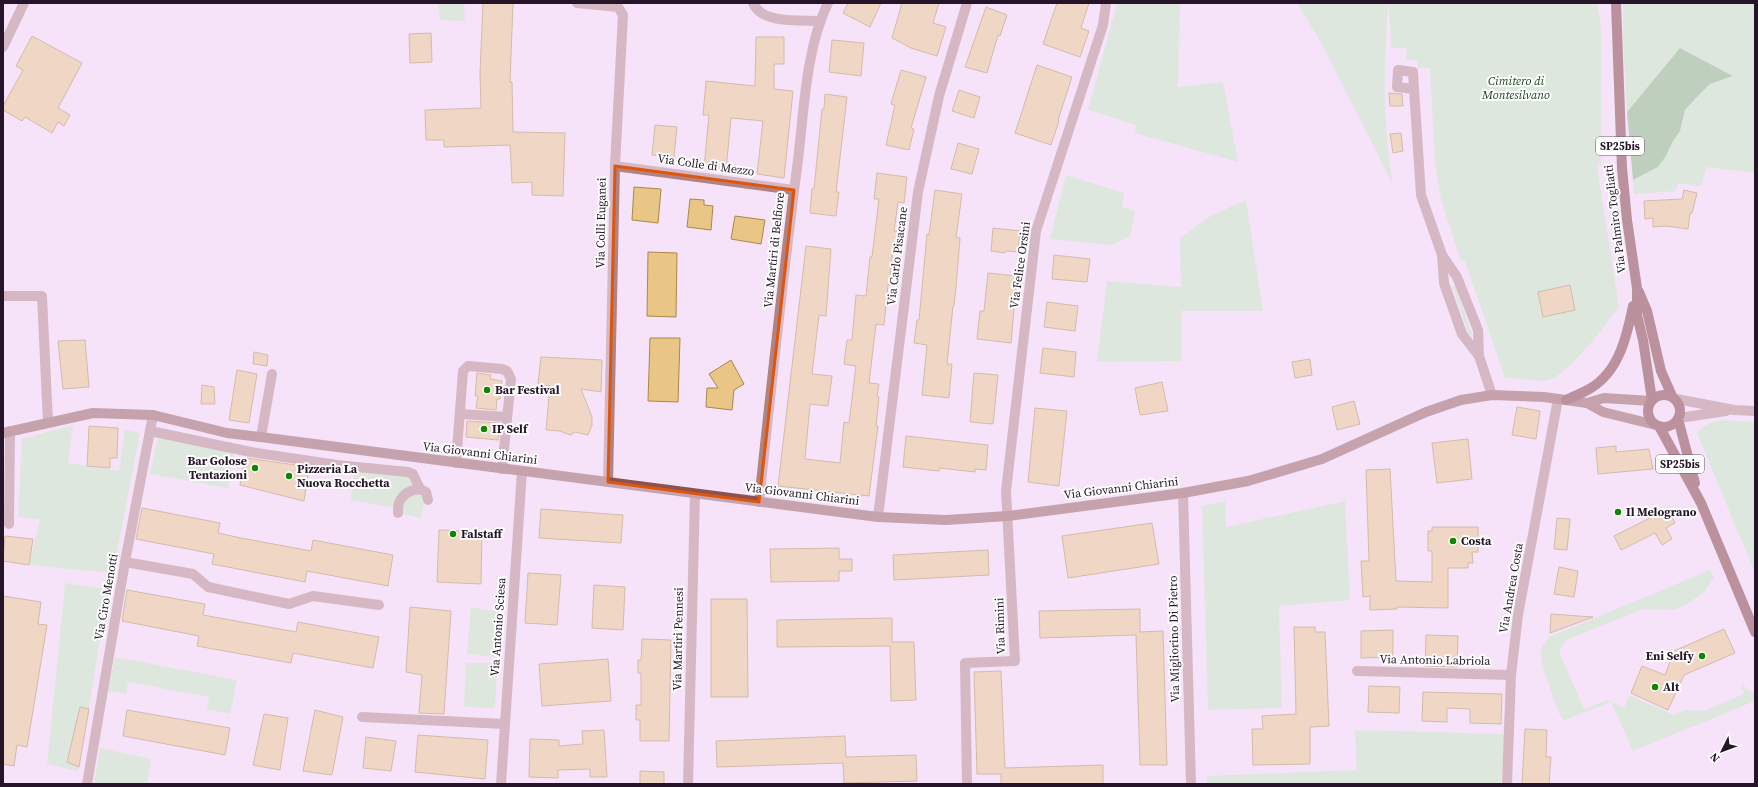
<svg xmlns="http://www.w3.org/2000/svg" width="1758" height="787" font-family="'Source Serif 4',serif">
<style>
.green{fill:#bfebba}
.forest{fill:#7ab973}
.building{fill:#e9c686;stroke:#a98849}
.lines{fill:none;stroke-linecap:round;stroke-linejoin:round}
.pedestrian{stroke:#ae8381;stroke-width:10}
.minor{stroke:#ae8381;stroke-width:10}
.secondary{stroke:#8d5250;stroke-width:10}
.primary{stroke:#742d2e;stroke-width:10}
.marked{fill:none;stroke:#de560d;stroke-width:3;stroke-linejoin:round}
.poi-dot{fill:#108602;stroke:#fff;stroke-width:1.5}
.labels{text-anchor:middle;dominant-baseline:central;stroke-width:4;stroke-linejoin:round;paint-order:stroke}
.shield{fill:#fff;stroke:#675b69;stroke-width:1}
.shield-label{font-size:11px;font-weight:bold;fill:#261529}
.park-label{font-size:12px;font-style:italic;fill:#133e0f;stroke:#fff}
.street-label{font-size:12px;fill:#261529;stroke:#fff}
.poi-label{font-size:12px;font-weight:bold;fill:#261529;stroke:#fff;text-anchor:start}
</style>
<rect width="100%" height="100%" fill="#f6e3f9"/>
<!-- green -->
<g class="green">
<path d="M438,3H464L465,21L440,20Z"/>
<path d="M1130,3H1180L1178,87L1223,82L1238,162L1135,133L1136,125L1088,110L1117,4Z"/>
<path d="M1297,3H1597L1601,25V164L1597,166L1619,307C1606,324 1568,376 1548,380C1535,382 1518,378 1505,378L1465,261H1461L1441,200L1435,164L1430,68H1418V61L1407,60L1406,48H1391L1389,4C1386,15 1387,29 1386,41C1383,89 1385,137 1393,185L1322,44Z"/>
<path d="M1623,3H1755V173L1706,167L1702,185L1699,186L1678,183L1676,191L1634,194L1633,180L1658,167L1666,156L1673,141L1680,131L1685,110L1695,99L1710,84L1733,76L1680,48L1627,112L1623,37Z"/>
<path d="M1066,175L1124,193L1122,207L1135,211L1130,236L1111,245L1050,239Z"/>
<path d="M1246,200L1263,311H1181V361L1097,362L1107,281L1181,287L1180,238L1212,215Z"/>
<path d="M1455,285L1472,334L1469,335L1452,286Z"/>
<path d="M1722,420L1755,422V573L1697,433C1705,424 1711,422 1722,420Z"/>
<path d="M73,425L68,463L119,471L125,430L140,433L113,573L29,565L40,520L18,517L22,439Z"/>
<path d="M161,436L234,451L228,488L150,474L157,440Z"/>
<path d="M354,469L413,475L426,493L421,518L401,514L405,502L395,508L351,500Z"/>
<path d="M1225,501L1226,527L1345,501L1350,600L1279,606L1282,708L1208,710L1202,506Z"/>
<path d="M1710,570L1714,577L1704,592L1686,605L1673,610L1643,609L1566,640L1560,649V654L1584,709L1607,700L1624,708L1629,695L1674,715L1685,710L1704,711L1744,694L1741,684L1755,694V701L1633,751L1611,702L1565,720L1561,718C1556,705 1538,660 1541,648C1543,644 1546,641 1549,637Z"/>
<path d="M65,583L108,589L86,727L67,762L79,767L78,771L47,764Z"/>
<path d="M471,607L501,612L497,657L467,654Z"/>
<path d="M115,657L237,680L230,714L207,709L209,697L128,682L126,694L108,691Z"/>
<path d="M466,663H497L495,708L464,707Z"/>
<path d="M1355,730L1505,734L1501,784H1207V776L1357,770Z"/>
<path d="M100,748L151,759L147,784H94Z"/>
</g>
<!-- forest -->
<path class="forest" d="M1680,48L1733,76L1710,84L1695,99L1685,110L1680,131L1673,141L1666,156L1658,167L1633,180L1627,112Z"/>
<!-- building -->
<g class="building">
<path d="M483,3H513L510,82H512L513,132L565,133L563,196L532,195V182L512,183L510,145L444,147V140H426L425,110L481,108L480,73Z"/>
<path d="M848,3H881L870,27L843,13Z"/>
<path d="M902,3H939L933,23L946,27L937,56L911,48L892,38Z"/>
<path d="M1057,3H1089L1081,28L1089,31L1080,57L1043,44Z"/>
<path d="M986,7L1007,15L1000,36L998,35L987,73L965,67Z"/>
<path d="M431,33L432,62L410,63L409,34Z"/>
<path d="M32,36L82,63L58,108L70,115L64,126L58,122L52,133L25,117L22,121L3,110V106L23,70L16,66Z"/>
<path d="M756,37H784V64H774V89L793,91L784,178L757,174L763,121L753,120L731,118L726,170L704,168L709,115H703L706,81L755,86Z"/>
<path d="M832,40L864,43L861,76L829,72Z"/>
<path d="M1037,65L1072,77L1058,120L1059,121L1051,145L1015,133Z"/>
<path d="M901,70L926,77L911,128L914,129L909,150L886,145L895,105L891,104Z"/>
<path d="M959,90L980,97L974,118L952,111Z"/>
<path d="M1389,93L1402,94L1403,106H1390Z"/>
<path d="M825,94L847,97L836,192H839L836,216L810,213L812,189H814L822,109H824Z"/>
<path d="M655,125L677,127L674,157L652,155Z"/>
<path d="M1401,133L1403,151L1393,153L1390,134Z"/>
<path d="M958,143L979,149L972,174L951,169Z"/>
<path d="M877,173L907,177L904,203L898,202L894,231L898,232L896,243L894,242L890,274H893L892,285H888L884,325L876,324L869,383L879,384L877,396L879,397L876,426H878L869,496L778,486L806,246L831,249L826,316L819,315L812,374L832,376L828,406L810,404L805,459L840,463L844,422L849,423L856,366L844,364L847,340H852L856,295L866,296L870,257H872L879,199H874Z"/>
<path d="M634,187L661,189L658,223L632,220Z"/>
<path d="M935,190L962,194L956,237L960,238L956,287L954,306H953L947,364H952L949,398L922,395L927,345L914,343L917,320H919L927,234L929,235Z"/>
<path d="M1684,190L1697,193L1692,213H1690L1688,229L1666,226L1653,227V218L1645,219L1644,201L1682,199Z"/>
<path d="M690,199L704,200V205L713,206L711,230L687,227Z"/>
<path d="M735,216L765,220L761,244L731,239Z"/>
<path d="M993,228L1020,231L1018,252L1006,251L1005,253L991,251Z"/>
<path d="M648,252L677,253L676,317L647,316Z"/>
<path d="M1054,255L1090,259L1087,282L1052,279Z"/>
<path d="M988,273L1017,276L1011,343L977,339L980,311H984Z"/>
<path d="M1570,285L1575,310L1543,317L1538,292Z"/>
<path d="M1047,302L1078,306L1075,331L1044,327Z"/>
<path d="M650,338H680L678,402L648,401Z"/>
<path d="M85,340L89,387L63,389L58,341Z"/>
<path d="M1043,348L1076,352L1074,377L1040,373Z"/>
<path d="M254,352L268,355L267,366L253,364Z"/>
<path d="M541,357L602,360L601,392L581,389L592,417V425L588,435L575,432L570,435L560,431L546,430L550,386L538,384Z"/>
<path d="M1310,359L1312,375L1295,378L1292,362Z"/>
<path d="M731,360L744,384L734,390L732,410L706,407L707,388H718L709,374Z"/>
<path d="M237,370L257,374L249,423L229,420Z"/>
<path d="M477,373L491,375L490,379L502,381L500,399H497L496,410L476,408L478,396H475Z"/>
<path d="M974,373L998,375L993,424L970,422Z"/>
<path d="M1162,382L1168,411L1140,415L1135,388Z"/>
<path d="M202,385L214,387L215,404H201Z"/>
<path d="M1354,401L1360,424L1337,430L1332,407Z"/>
<path d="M1517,407L1540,411L1536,439L1512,435Z"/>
<path d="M1035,408L1067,411L1059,486L1028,482Z"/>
<path d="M467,421L500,423L498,440L466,437Z"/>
<path d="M89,426L118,428L117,458H110V468L87,466Z"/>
<path d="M906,436L988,445L986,470L975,469V472L939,468V471L903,467Z"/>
<path d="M1468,439L1472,479L1437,483L1432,443Z"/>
<path d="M1616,446V452L1649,449L1653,469L1598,474L1596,448Z"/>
<path d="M247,458L309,467L304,501L240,485L244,461Z"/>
<path d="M1390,469L1396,581L1432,582V551H1428V531H1432V527H1478V552H1472L1473,563H1468V568H1448V608L1397,607V609L1370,610V596L1363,597L1361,561H1369L1366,470Z"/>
<path d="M142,508L220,523L218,533L241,538L311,551L313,540L393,555L388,586L307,571L305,582L212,564L214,554L136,539Z"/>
<path d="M541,509L623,515L621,543L539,538Z"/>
<path d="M1668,509L1675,523L1666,528L1672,539L1662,545L1655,533L1621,550L1614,536Z"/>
<path d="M1557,518L1570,519L1567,550L1554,549Z"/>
<path d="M1152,523L1159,564L1068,578L1062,536Z"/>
<path d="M439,530L482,531L481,584L437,582Z"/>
<path d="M5,536L33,539L29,565L3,561Z"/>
<path d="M839,548V559H852V571H839V581L771,582L770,549Z"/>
<path d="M988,550L989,575L894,580L893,555Z"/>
<path d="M1559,567L1578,571L1574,597L1554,594Z"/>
<path d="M528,573L561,575L557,625L525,623Z"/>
<path d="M594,585L625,587L623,630L592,628Z"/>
<path d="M127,590L205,604L203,615L296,632L298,622L379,637L373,668L293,653L291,663L197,646L199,636L122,621Z"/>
<path d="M3,596L41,602L38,624L47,625L27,747L17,745L14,766L3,764Z"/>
<path d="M711,599H747L748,697H711Z"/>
<path d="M410,607L451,611L444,714L419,713L422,675L406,672Z"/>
<path d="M1140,609V632L1163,631L1167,765H1140L1136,635L1040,638L1039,611Z"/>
<path d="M1551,614L1593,617L1550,633Z"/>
<path d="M892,618V642H914L916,700L891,701L890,646L777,647V620Z"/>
<path d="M1294,627H1315V632H1325L1329,726L1310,727V764L1253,765L1252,729H1263L1262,716L1296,714Z"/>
<path d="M1724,629L1735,653L1684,675L1668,710L1631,693L1642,666L1665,675L1674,651Z"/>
<path d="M1393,630V657L1361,658V631Z"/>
<path d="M1426,635L1458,636L1457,667L1425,666Z"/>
<path d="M642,639L671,640L669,741H640V720H636V705H641V673H638V660H641Z"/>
<path d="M608,659L611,701L542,706L539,664Z"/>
<path d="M1001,671L1005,768L1103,765V784H1001V774H977L974,672Z"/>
<path d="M1369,686L1400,687L1399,713L1368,712Z"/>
<path d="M1423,692L1502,694L1501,724L1470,723V709L1447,708V722L1422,721Z"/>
<path d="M80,707L89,709L79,767L67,762Z"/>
<path d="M127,710L230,728L225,755L123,736Z"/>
<path d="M315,710L343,717L332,775L303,771Z"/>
<path d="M264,714L288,718L280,770L253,765Z"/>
<path d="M1525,729L1547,730L1546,757H1551L1549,784H1522Z"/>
<path d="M604,730L607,777H590V769L558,770V778L529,777L530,739L559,740V746L583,744L582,731Z"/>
<path d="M418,735L488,740L485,779L415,772Z"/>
<path d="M845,736L846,757L916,755L917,781L844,783L843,763L717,767L716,741Z"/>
<path d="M366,737L396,741L391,771L363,768Z"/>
<path d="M640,771L664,772V784H640Z"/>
</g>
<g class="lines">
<!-- pedestrian -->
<g class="pedestrian">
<path d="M150,431L251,452L337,465L408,472L413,474L420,489"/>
<path d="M398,513C398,510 398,506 399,503C403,492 417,486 426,492L428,500"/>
</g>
<!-- minor -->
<g class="minor">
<path d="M577,3L618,7L623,15L615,166L608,482"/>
<path d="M753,3C761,24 800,20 819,21"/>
<path d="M3,47L24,3"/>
<path d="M1414,89L1397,87L1398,70L1413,72L1414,89L1421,195L1442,255L1457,277L1478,330L1479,356"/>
<path d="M615,166L794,190"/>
<path d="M1442,255L1444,283L1462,334L1479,356L1492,395"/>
<path d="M3,296H42L48,423"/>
<path d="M1677,399L1734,410L1755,411"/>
<path d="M461,414L507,417"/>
<path d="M1679,418L1726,411"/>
<path d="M261,437L272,374"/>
<path d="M456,463L463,371L468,366L502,369L507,371L511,379L502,469"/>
<path d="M1183,493L1191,784"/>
<path d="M759,502C771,388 783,274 798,160C804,110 806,48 828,3"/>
<path d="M878,517L918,192L939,96L967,3"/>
<path d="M9,524L10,431"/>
<path d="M125,562L193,574L208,587L289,604L313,596L379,605"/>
<path d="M1357,671L1511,675"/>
<path d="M362,717L505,724"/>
<path d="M87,784L125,562L153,415"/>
<path d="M501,784L522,471"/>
<path d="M688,784L695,494"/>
<path d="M967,784L965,663L1015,661L1006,491L1036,231L1103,25L1106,3"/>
<path d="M1507,784L1511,675L1518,615L1558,399"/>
</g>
<!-- secondary -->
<g class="secondary">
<path d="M1587,403L1604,398L1651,401"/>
<path d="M3,433L93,413L153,415L227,433L268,438L878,517L946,520L1008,516L1183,493L1248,481L1322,459L1426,412L1461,400L1492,395L1544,397L1587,403L1603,412L1656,425"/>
</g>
<!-- primary -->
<g class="primary">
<path d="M1616,3L1622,168L1627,220L1637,288V315L1643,340L1652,400"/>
<path d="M1639,292L1647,311L1661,371L1672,396"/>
<circle cx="1664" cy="411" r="16"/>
<path d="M1566,400C1574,396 1583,393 1591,388C1619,371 1627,336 1633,306"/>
<path d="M1678,419L1695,483"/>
<path d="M1659,426L1701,503L1755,632"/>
</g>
</g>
<!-- marked area -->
<path d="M0 0H1758V787H0ZM615,166L794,190L759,502L608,482Z" fill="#f6e3f9" fill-opacity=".55" fill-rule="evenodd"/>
<path class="marked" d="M615,166L794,190L759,502L608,482Z"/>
<!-- markers -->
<g class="poi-dot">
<circle cx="487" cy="390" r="4"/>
<circle cx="484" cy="429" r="4"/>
<circle cx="255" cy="468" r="4"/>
<circle cx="289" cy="476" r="4"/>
<circle cx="1618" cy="512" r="4"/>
<circle cx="453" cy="534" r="4"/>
<circle cx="1453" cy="541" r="4"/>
<circle cx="1702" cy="656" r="4"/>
<circle cx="1655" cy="687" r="4"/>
</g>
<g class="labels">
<!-- shield labels -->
<g class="shield">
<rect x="1596" y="137" width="48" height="18" rx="3"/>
<rect x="1656" y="455" width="48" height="18" rx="3"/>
</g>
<g class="shield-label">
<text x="1620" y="146">SP25bis</text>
<text x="1680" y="464">SP25bis</text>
</g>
<!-- park labels -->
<g class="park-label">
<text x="1516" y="81">Cimitero di<tspan x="1516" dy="14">Montesilvano</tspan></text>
</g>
<!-- street labels -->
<g class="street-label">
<text transform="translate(706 165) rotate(8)">Via Colle di Mezzo</text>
<text transform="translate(1615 219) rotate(-97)">Via Palmiro Togliatti</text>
<text transform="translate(601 223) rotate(-89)">Via Colli Euganei</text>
<text transform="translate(774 250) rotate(-84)">Via Martiri di Belfiore</text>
<text transform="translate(897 256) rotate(-83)">Via Carlo Pisacane</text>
<text transform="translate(1020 265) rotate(-82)">Via Felice Orsini</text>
<text transform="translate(480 453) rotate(7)">Via Giovanni Chiarini</text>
<text transform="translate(1121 488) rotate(-7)">Via Giovanni Chiarini</text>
<text transform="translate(802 494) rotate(7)">Via Giovanni Chiarini</text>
<text transform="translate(1511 588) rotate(-80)">Via Andrea Costa</text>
<text transform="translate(106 597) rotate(-80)">Via Ciro Menotti</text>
<text transform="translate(1000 626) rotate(-92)">Via Rimini</text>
<text transform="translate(498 627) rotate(-86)">Via Antonio Sciesa</text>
<text transform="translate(678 639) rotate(-89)">Via Martiri Pennesi</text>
<text transform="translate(1174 639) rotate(-91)">Via Migliorino Di Pietro</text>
<text transform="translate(1435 660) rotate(1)">Via Antonio Labriola</text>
</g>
<!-- poi labels -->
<g class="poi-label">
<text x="495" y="390">Bar Festival</text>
<text x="492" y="429">IP Self</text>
<text x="247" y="461" text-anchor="end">Bar Golose<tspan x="247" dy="14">Tentazioni</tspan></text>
<text x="297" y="469">Pizzeria La<tspan x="297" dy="14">Nuova Rocchetta</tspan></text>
<text x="1626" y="512">Il Melograno</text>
<text x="461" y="534">Falstaff</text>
<text x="1461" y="541">Costa</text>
<text x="1694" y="656" text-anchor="end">Eni Selfy</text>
<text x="1663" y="687">Alt</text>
</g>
</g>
<!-- border -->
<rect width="1758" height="787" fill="none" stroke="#261529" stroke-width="8"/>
<!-- north arrow -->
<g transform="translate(1722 751) rotate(228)" stroke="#ffffff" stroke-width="3" paint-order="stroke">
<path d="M0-3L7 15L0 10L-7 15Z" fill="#261529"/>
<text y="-6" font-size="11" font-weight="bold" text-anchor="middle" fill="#261529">N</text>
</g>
</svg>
